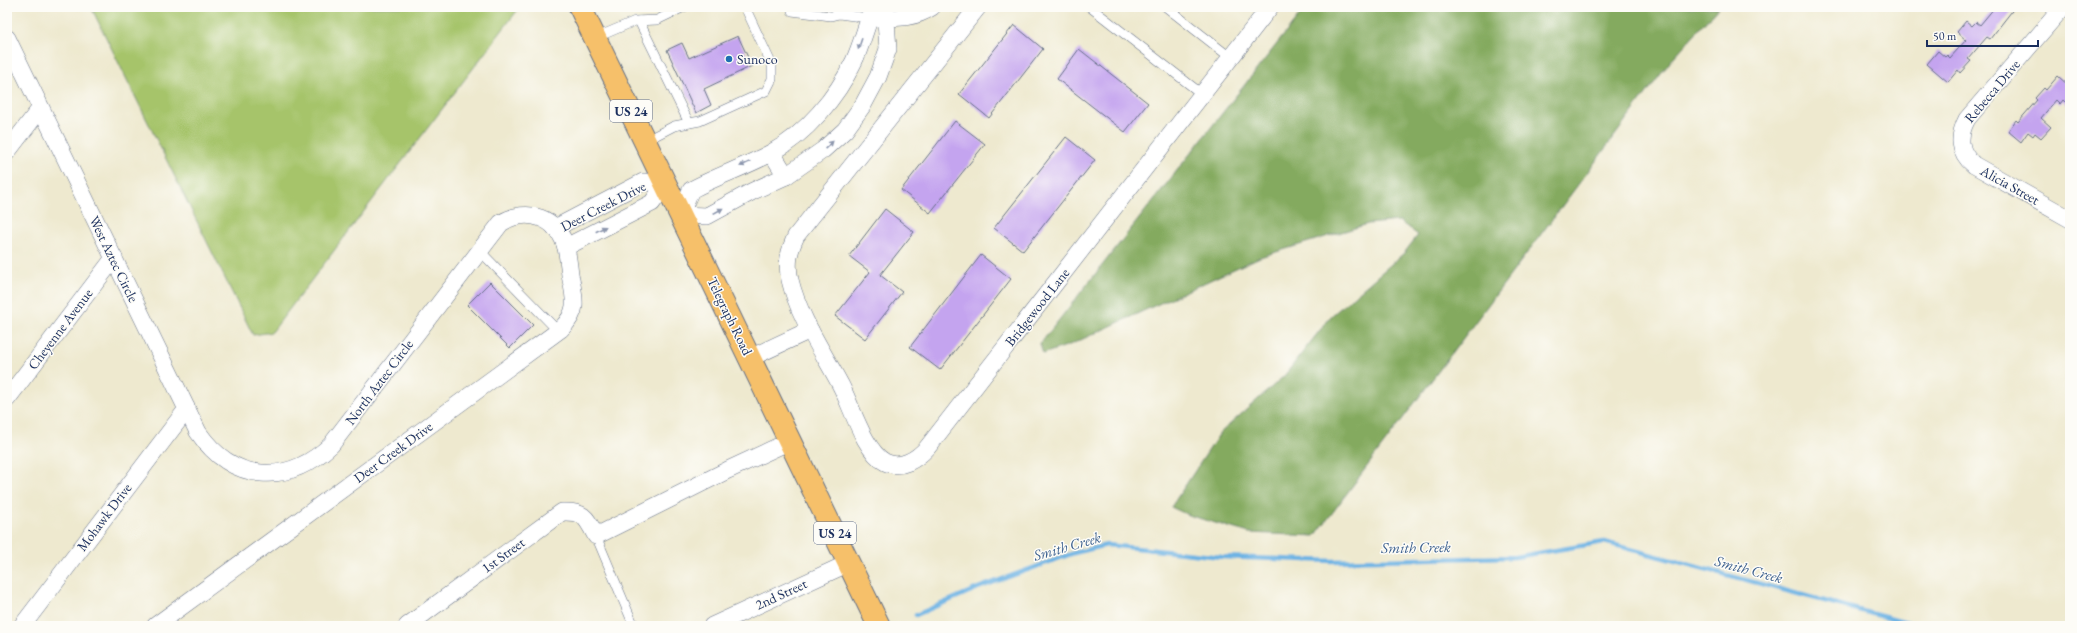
<svg xmlns="http://www.w3.org/2000/svg" width="2077" height="633" font-family="'EB Garamond',serif">
<style>
.green{fill:#a6c46b;stroke:#607a64}
.forest{fill:#84aa5f;stroke:#506c5e}
.lines{fill:none;stroke-linecap:round;stroke-linejoin:round}
.stream{stroke:#6db3e4;stroke-width:4.5}
.building{fill:#c4a4ef}
.service-casing{stroke:#657086;stroke-width:10}
.minor-casing{stroke:#657086;stroke-width:18}
.primary-casing{stroke:#657086;stroke-width:24}
.service{stroke:#fff;stroke-width:9}
.minor{stroke:#fff;stroke-width:17}
.primary{stroke:#f6c06b;stroke-width:22}
.oneway{fill:#8d97ae}
.poi-dot{fill:#1f6fb2;stroke:#fdfcf7;stroke-width:1.5}
.labels{text-anchor:middle;dominant-baseline:central;stroke-width:3;stroke-linejoin:round;paint-order:stroke}
.shield{fill:#fdfcf7;stroke:#5f6c8c;stroke-width:1}
.shield-label{font-size:13px;font-weight:bold;fill:#1b2f5e}
.poi-label{font-size:14px;fill:#1b2f5e;stroke:#fdfcf7;text-anchor:start}
.street-label{font-size:14px;fill:#1b2f5e;stroke:#fdfcf7}
.water-label{font-size:15px;font-style:italic;fill:#385d8d;stroke:#fdfcf7}
</style>
<rect width="100%" height="100%" fill="#fdfcf7"/>
<filter id="ink" filterUnits="userSpaceOnUse"><feTurbulence type="fractalNoise" baseFrequency=".025" numOctaves="2"/><feDisplacementMap in="SourceGraphic" scale="8" xChannelSelector="R" yChannelSelector="G"/><feConvolveMatrix kernelMatrix="1 2 1 2 8 2 1 2 1" color-interpolation-filters="sRGB"/></filter>
<filter id="wash" filterUnits="userSpaceOnUse"><feTurbulence type="fractalNoise" baseFrequency=".012" numOctaves="4" result="noise"/><feDisplacementMap in="SourceGraphic" scale="16" xChannelSelector="R" yChannelSelector="G"/><feGaussianBlur stdDeviation="0.9" result="paint"/><feColorMatrix in="noise" values="0 0 0 0 0 0 0 0 0 0 0 0 0 0 0 0 0 1.4 0 .05"/><feComposite in="paint" operator="in"/></filter>
<g filter="url(#wash)">
<rect width="100%" height="100%" fill="#eee9cf"/>
<!-- green -->
<path class="green" d="M91,7H520L272,332L253,335Z"/>
<!-- forest -->
<path class="forest" d="M1306,7H1719L1673,58L1315,536L1249,533L1188,515L1171,507L1220,433L1284,376L1331,316L1404,253L1418,235L1399,221L1368,224L1260,257L1072,344L1043,354L1040,344Z"/>
<g class="lines">
<!-- stream -->
<path class="stream" d="M916,615L978,588L1074,553L1107,545L1222,557L1332,561L1515,557L1604,542L1918,626"/>
</g>
<g id="blocks">
<!-- building -->
<g class="building">
<path d="M1995,7H2015L1990,39L1987,37L1968,59L1971,61L1960,73L1958,70L1948,82L1927,64L1938,51L1945,57L1947,55L1950,58L1966,40L1957,32L1966,21L1972,26L1976,22L1980,25Z"/>
<path d="M1014,25L1043,49L989,118L959,94Z"/>
<path d="M738,36L752,66L704,89L711,105L696,113L667,50L682,43L689,58Z"/>
<path d="M1079,49L1148,103L1125,132L1057,79Z"/>
<path d="M2058,76L2070,87V107L2063,100L2060,104L2056,100L2041,118L2051,127L2041,138L2035,133L2033,136L2028,132L2021,142L2008,131L2016,120L2018,122L2037,100L2035,98L2044,88L2046,90Z"/>
<path d="M955,121L985,144L930,213L901,190Z"/>
<path d="M1066,137L1095,160L1023,251L994,228Z"/>
<path d="M885,209L914,232L880,275L902,292L865,339L835,316L870,272L849,256Z"/>
<path d="M981,255L1011,279L940,370L910,347Z"/>
<path d="M490,282L533,325L510,348L467,305Z"/>
</g>
</g>
</g>
<g filter="url(#ink)">
<use href="#blocks" fill-opacity="0" stroke="#657086" stroke-width="1"/>
<g class="lines">
<!-- service casing -->
<g class="service-casing">
<g id="service">
<path d="M1090,7L1203,95"/>
<path d="M1166,7L1231,58"/>
<path d="M792,11L831,16L839,14L869,18"/>
<path d="M639,21L689,123"/>
<path d="M595,38L635,21L657,20L684,7"/>
<path d="M645,141L674,126L700,121L766,91L772,79V65L745,7"/>
<path d="M480,251L558,331"/>
<path d="M596,536L634,626"/>
</g>
</g>
<!-- minor casing -->
<g class="minor-casing">
<g id="minor">
<path d="M874,7C866,25 862,44 854,61C837,97 806,134 771,153C745,167 717,176 691,190L680,215L707,216L753,191L786,176L823,150L845,130L863,105L878,77L888,49L885,7"/>
<path d="M978,7L796,236C789,251 786,263 790,280C799,317 822,350 840,384C851,404 864,451 885,462C901,470 917,459 927,448L1270,7"/>
<path d="M2063,7L1967,119C1958,136 1958,152 1974,165L2070,219"/>
<path d="M875,18C896,18 914,19 932,7"/>
<path d="M7,38L198,432C233,483 287,486 331,445L501,223C527,207 558,217 566,248C568,257 569,266 570,275C572,285 575,296 574,306C573,315 568,322 561,329L155,626"/>
<path d="M7,152L40,109"/>
<path d="M772,153L786,176"/>
<path d="M555,228L643,182L666,183"/>
<path d="M566,247L652,203L666,183"/>
<path d="M750,358L810,330"/>
<path d="M7,399L114,258"/>
<path d="M22,626L187,409"/>
<path d="M407,626L562,512C584,511 586,517 596,536L728,470L790,441"/>
<path d="M712,626L849,563"/>
</g>
</g>
<!-- primary casing -->
<g class="primary-casing">
<path id="primary" d="M580,7L879,626"/>
</g>
<!-- service -->
<use href="#service" class="service"/>
<!-- minor -->
<use href="#minor" class="minor"/>
<!-- primary -->
<use href="#primary" class="primary"/>
</g>
<!-- one-way arrows -->
<defs><path id="oneway-solid" d="M-6-.8H1V-3.2L6.5 0L1 3.2V.8H-6Z"/></defs>
<g class="oneway">
<use href="#oneway-solid" transform="translate(860 44) rotate(109)"/>
<use href="#oneway-solid" transform="translate(829 145) rotate(-43)"/>
<use href="#oneway-solid" transform="translate(745 164) rotate(156)"/>
<use href="#oneway-solid" transform="translate(718 211) rotate(-29)"/>
<use href="#oneway-solid" transform="translate(601 229) rotate(-27)"/>
</g>
</g>
<!-- markers -->
<circle class="poi-dot" cx="729" cy="59" r="4"/>
<g class="labels">
<!-- shield labels -->
<g class="shield">
<rect x="610" y="100" width="42" height="22" rx="3"/>
<rect x="814" y="522" width="42" height="22" rx="3"/>
</g>
<g class="shield-label">
<text x="631" y="111">US 24</text>
<text x="835" y="533">US 24</text>
</g>
<!-- poi labels -->
<g class="poi-label">
<text x="737" y="59">Sunoco</text>
</g>
<!-- street labels -->
<g class="street-label">
<text transform="translate(1992 91) rotate(-50)">Rebecca Drive</text>
<text transform="translate(2010 185) rotate(29)">Alicia Street</text>
<text transform="translate(603 206) rotate(-27)">Deer Creek Drive</text>
<text transform="translate(114 259) rotate(64)">West Aztec Circle</text>
<text transform="translate(1037 307) rotate(-52)">Bridgewood Lane</text>
<text transform="translate(730 316) rotate(64)">Telegraph Road</text>
<text transform="translate(60 329) rotate(-53)">Cheyenne Avenue</text>
<text transform="translate(379 382) rotate(-53)">North Aztec Circle</text>
<text transform="translate(393 452) rotate(-36)">Deer Creek Drive</text>
<text transform="translate(104 517) rotate(-53)">Mohawk Drive</text>
<text transform="translate(503 555) rotate(-36)">1st Street</text>
<text transform="translate(781 594) rotate(-25)">2nd Street</text>
</g>
<!-- water labels -->
<g class="water-label">
<text transform="translate(1067 546) rotate(-16)">Smith Creek</text>
<text transform="translate(1416 547) rotate(-1)">Smith Creek</text>
<text transform="translate(1749 569) rotate(15)">Smith Creek</text>
</g>
</g>
<!-- margin -->
<rect width="2077" height="633" fill="none" stroke="#fdfcf7" stroke-width="24"/>
<!-- scale -->
<path d="M1927 40v6h111v-6" fill="none" stroke="#1b2f5e" stroke-width="2"/>
<text x="1933" y="40" font-size="12" fill="#1b2f5e" stroke="#fdfcf7" stroke-width="3" paint-order="stroke">50 m</text>
</svg>
